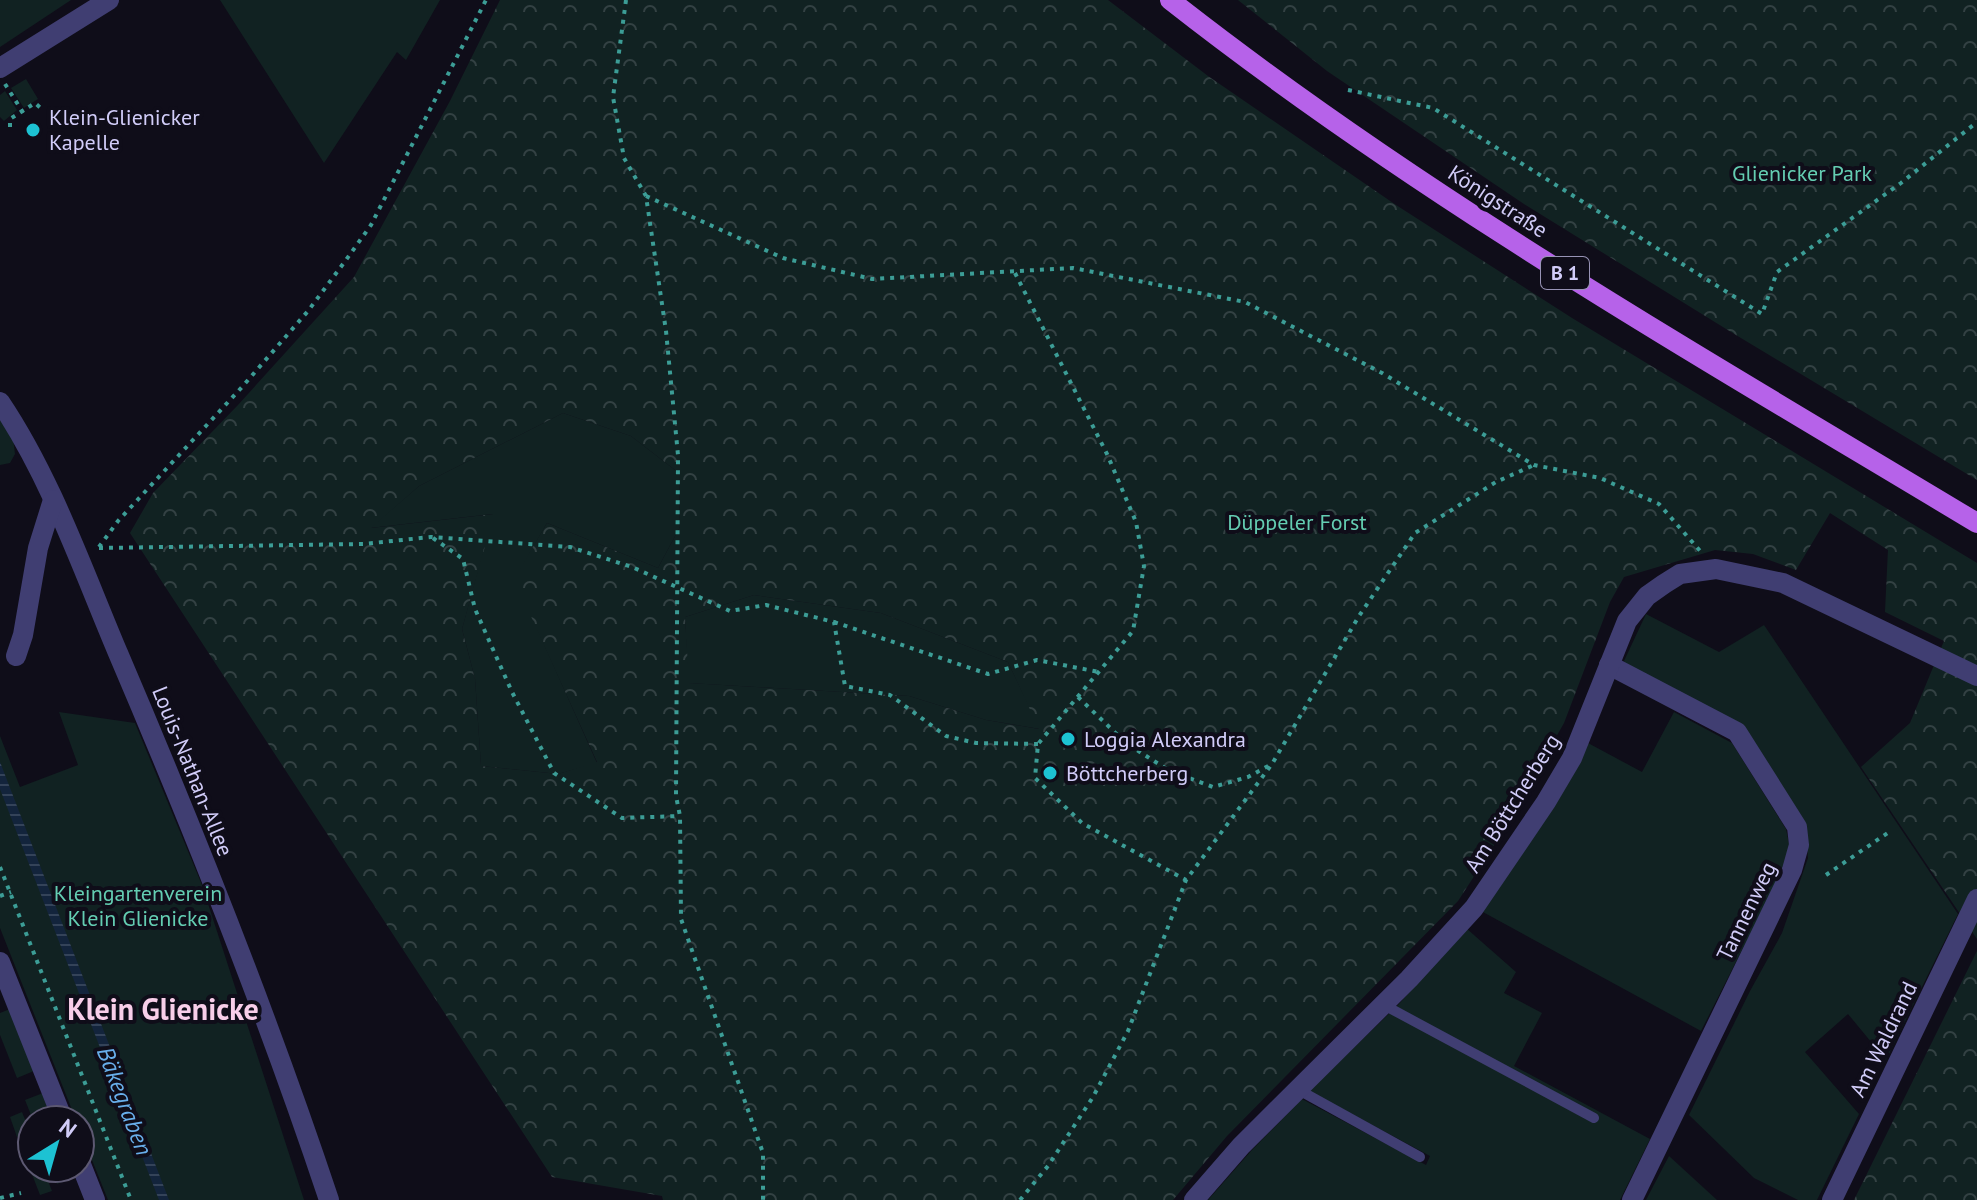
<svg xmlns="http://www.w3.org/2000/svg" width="1977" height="1200" font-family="'PT Sans',sans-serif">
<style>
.green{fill:#122}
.forest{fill:url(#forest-crowns);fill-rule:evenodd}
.water{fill:url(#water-rules)}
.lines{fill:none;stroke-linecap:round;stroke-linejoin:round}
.path{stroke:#3c9d96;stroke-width:4;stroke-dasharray:4 6;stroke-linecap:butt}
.service{stroke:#403e72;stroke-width:10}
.minor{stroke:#403e72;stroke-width:20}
.primary{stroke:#b662e9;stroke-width:20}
.poi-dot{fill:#1dc2d3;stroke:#0f0d19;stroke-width:3}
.labels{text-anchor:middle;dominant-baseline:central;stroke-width:8;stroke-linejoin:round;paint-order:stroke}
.shield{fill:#0f0d19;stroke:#9793b5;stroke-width:2}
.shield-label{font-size:20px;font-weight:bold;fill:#d1ccf8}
.poi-label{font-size:22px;fill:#d1ccf8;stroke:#0f0d19;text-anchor:start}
.park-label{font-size:22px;fill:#64cdb2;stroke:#0f0d19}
.street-label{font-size:22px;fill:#d1ccf8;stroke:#0f0d19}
.water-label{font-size:24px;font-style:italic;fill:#68aeea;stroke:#0f0d19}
.district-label{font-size:30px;font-weight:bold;fill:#f8cee9;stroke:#0f0d19}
</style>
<defs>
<pattern id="forest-crowns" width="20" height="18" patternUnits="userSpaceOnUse" patternTransform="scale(2)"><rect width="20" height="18" fill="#122"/><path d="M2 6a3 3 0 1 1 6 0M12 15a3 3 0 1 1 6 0" fill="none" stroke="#334143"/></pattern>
<pattern id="water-rules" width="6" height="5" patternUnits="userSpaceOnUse" patternTransform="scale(2)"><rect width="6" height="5" fill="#13243c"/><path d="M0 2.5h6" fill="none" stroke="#344359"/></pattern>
</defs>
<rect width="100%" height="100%" fill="#0f0d19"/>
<!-- green -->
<g class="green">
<path d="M0,0H71L0,47Z"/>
<path d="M220,0H440L406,60L397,52L324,163Z"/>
<path d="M26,79L38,99L24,108L11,88Z"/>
<path d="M5,91L17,110L4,121L0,117V95Z"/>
<path d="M563,413L631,436L679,473L680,527L658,568L547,523L515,579L597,763L558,774L481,766L475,679L462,629L493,514L370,528L419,486Z"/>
<path d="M0,416L13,437L15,454L10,463L0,465Z"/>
<path d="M754,595L881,613L1008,662L1040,729L986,720L909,696L688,683L685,617Z"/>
<path d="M1646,614L1719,652L1764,625L1958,914L1886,1060L1848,1014L1805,1052L1859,1114L1817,1200H1798L1754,1178L1689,1115L1750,991L1782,933L1808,858L1805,822L1746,729L1625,665L1624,661Z"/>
<path d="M59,712L135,723L202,885L304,1200H108L80,1130V1120H76L0,928V736L20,787L78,765Z"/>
<path d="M1674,712L1732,743L1786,829L1791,853L1701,1031L1481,911L1588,743L1642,772Z"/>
<path d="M1466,928L1516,972L1504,993L1542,1013L1514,1066L1650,1139L1620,1200H1208L1251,1151L1302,1099L1426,1165L1430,1156L1309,1091L1398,1005Z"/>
<path d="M10,1009L34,1071L17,1078L0,1035V1013Z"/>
<path d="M43,1093L53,1120H33L25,1100Z"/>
<path d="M22,1112L30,1132L17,1137L10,1117Z"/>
<path d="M32,1153V1168H43L52,1191L40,1195L25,1156Z"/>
<path d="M1669,1156L1717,1200H1646Z"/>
<path d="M51,1168H72L75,1176L57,1184Z"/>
</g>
<!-- forest -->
<g class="forest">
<path d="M500,0H1108L1208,76L1396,205L1572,318L1977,563V939L1861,767L1910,723L1944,641L1885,612L1888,550L1830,513L1796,570L1753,554L1715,550L1624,577L1610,602L1564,723L1495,844L1458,901L1227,1136L1173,1200H663L662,1196L552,1177L130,533L153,493L238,405L354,277L450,101ZM563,413L631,436L679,473L680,527L658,568L547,523L514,579L597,762L558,774L481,766L475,679L462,629L494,514L371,528L419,486ZM754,595L881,613L1008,662L1039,729L986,720L909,696L689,683L685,617Z"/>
<path d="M1238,0H1977V480L1731,332L1524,204L1327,71Z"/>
<path d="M1977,951V1200H1854Z"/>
</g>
<!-- water -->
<path class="water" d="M0,762L169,1200H159L0,789Z"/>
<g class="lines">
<!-- path -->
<g class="path">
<path d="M626,0L613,97L624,158L646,196L666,331L678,455L676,796L680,816L681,919L763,1153V1200"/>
<path d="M5,84L24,114"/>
<path d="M1348,90L1433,108L1762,314L1777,272L1901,183L1977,122"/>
<path d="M10,127V119L35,103L43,110"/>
<path d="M646,196L783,258L872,279L1073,268L1245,302L1382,373L1534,465L1600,478L1659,504L1701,552"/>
<path d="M1015,273L1107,454L1136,522L1144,566L1133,631L1038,744L1035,778L1082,823L1186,880"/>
<path d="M433,538L463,559L475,609L512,692L554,773L622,818L680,816"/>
<path d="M99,547L118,521L242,387L308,311L346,260L371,225L486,0"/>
<path d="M99,548L363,544L431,537L570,547L632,567L730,611L766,605L834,622L845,686L890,695L946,736L976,743L1038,744"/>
<path d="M834,622L988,674L1037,660L1099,672"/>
<path d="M1078,697L1126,743L1168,770L1213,787L1248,777L1270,765"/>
<path d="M0,867L131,1200"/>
<path d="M1826,875L1889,832"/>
<path d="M0,896L11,892"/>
<path d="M0,1198L21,1193"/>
<path d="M1020,1200L1048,1166L1093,1097L1128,1031L1186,880L1272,764L1359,616L1415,533L1496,482L1534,465"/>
</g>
<!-- service -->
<g class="service">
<path d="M1382,1004L1594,1118"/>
<path d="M1297,1089L1420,1157"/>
</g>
<!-- minor -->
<g class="minor">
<path d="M0,68L109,0"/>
<path d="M0,402C51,478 82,568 118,653C195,833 267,1014 329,1200"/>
<path d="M16,656L23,635L38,548L53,500"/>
<path d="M1609,665L1737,732L1797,827L1799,845L1792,870L1632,1200"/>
<path d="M0,962L63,1120"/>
<path d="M80,1162L95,1200"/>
<path d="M1194,1200L1241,1146L1409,979L1474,908L1546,802L1572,758L1627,621L1647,596L1664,584L1680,574L1716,569L1783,583L1977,676"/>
<path d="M1832,1200L1977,899"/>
</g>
<!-- primary -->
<path class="primary" d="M1170,0C1422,198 1703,358 1977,523"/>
</g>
<!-- markers -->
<g class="poi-dot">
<circle cx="33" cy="130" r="8"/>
<circle cx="1068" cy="739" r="8"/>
<circle cx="1050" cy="773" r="8"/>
</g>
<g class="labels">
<!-- shield labels -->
<rect class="shield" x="1541" y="257" width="48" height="32" rx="6"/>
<g class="shield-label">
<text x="1565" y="273">B 1</text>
</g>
<!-- poi labels -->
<g class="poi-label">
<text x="49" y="117">Klein-Glienicker<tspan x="49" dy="25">Kapelle</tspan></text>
<text x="1084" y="739">Loggia Alexandra</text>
<text x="1066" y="773">Böttcherberg</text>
</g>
<!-- park labels -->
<g class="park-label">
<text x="1802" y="173">Glienicker Park</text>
<text x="1297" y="522">Düppeler Forst</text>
<text x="138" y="893">Kleingartenverein<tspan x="138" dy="25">Klein Glienicke</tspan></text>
</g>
<!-- street labels -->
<g class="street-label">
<text transform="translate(1498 201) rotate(33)">Königstraße</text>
<text transform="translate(193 771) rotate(68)">Louis-Nathan-Allee</text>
<text transform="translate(1512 803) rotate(-58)">Am Böttcherberg</text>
<text transform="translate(1746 911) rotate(-64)">Tannenweg</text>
<text transform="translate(1883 1039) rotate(-64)">Am Waldrand</text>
</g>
<!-- water labels -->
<g class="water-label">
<text transform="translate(125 1101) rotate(69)">Bäkegraben</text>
</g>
<!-- district labels -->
<g class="district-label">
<text x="163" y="1008">Klein Glienicke</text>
</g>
</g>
<!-- north arrow -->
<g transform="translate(56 1144) rotate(37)"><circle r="38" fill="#0f0d19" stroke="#5d5972" stroke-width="2"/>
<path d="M0-6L14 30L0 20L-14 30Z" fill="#1dc2d3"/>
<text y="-12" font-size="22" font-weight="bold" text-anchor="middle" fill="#d1ccf8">N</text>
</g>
</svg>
